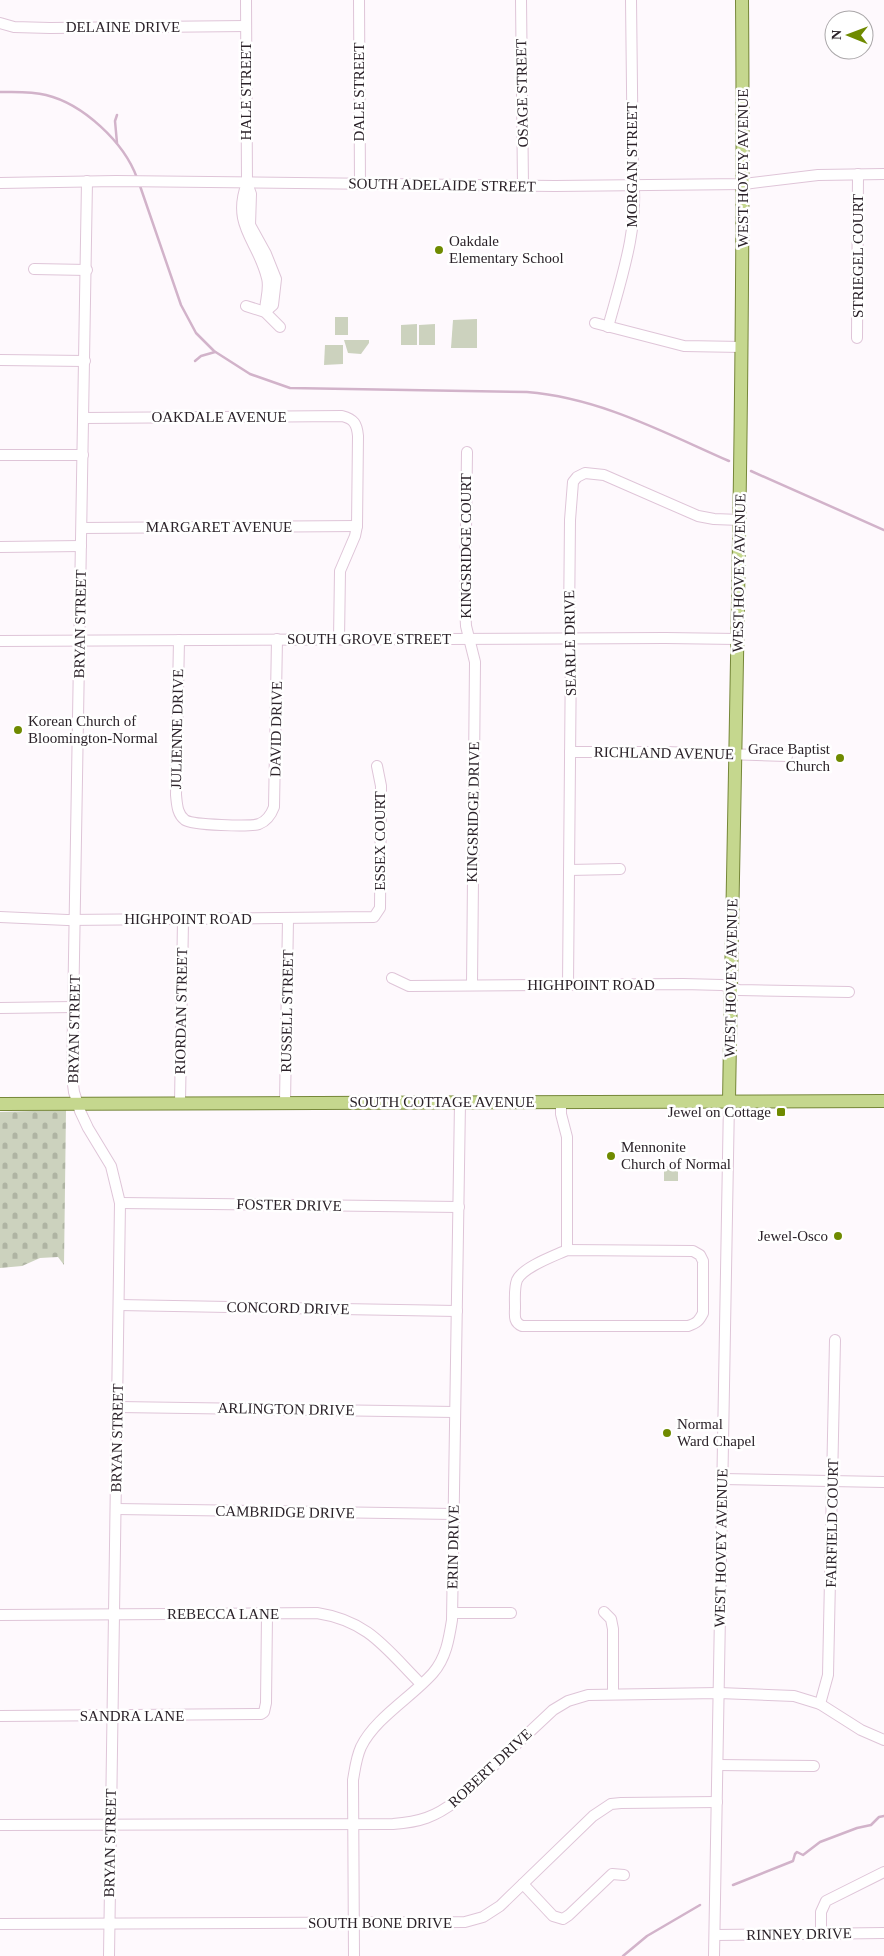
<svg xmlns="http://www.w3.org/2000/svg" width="884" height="1956" font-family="'Times New Roman',serif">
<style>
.green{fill:#ccd2be}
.cemetery{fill:url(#cemetery-stones)}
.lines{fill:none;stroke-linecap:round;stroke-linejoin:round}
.stream{stroke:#d2b3ca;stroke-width:2.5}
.minor-casing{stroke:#dfc5d8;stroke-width:12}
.major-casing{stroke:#768739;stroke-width:14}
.minor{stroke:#fff;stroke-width:10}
.major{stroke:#c5d78e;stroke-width:12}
.poi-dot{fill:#6f8a00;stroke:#fff;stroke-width:2}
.labels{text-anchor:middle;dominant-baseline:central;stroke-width:5;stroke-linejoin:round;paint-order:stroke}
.street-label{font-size:15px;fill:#2b2229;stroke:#fff}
.poi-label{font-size:15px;fill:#2b2229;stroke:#fff;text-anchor:start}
</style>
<defs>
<pattern id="cemetery-stones" width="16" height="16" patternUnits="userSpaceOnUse" patternTransform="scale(1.25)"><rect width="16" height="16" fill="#ccd2be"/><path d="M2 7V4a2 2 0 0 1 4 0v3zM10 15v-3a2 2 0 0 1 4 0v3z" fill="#afb4a3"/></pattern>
</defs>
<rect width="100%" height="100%" fill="#fef9fd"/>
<!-- green -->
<g class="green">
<rect x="335" y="317" width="13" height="18"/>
<path d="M477,319V348H451L453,320Z"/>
<path d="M417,324V345H401V325Z"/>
<path d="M435,324V345H419V325Z"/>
<path d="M344,340H369V343L361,354L348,353Z"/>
<path d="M325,345H343V364L324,365Z"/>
<rect x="664" y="1166" width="14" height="15"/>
</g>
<!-- cemetery -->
<path class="cemetery" d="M66,1110L64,1265L58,1257L40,1258L22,1266L0,1268V1112Z"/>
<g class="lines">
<!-- stream -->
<g class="stream">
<path d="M0,92C15,92 31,91 46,95C83,104 124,142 137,178"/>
<path d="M117,143L115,121L117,115"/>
<path d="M139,183L181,305L196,333L214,351L250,374L290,388L527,392C600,398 663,432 729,461"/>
<path d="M195,361L201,356L215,352"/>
<path d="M751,471L884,530"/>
<path d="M733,1885L793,1861L795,1854L797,1852L803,1855L820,1842L857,1828L871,1825L879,1817L884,1816"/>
<path d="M623,1956L647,1936L700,1905"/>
</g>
<!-- minor casing -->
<g class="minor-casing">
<g id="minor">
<path d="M246,0L247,183"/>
<path d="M359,0L360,184"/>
<path d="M521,0L523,186"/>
<path d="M0,23L14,27L50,28L246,26"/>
<path d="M87,181L72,1077L74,1092L80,1111L88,1128L111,1166L120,1203L109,1956"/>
<path d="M0,183L116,181L555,186L744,184L818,175L884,174"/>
<path d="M247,183L251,194L250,225L266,254L276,279L273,305L265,312C265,301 270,289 267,278C258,240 231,226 247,183Z"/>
<path d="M34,269L87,270"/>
<path d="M246,306L265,312L280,327"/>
<path d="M595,323L684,346L742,347"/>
<path d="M608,327C622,276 639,228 633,175L631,0"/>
<path d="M857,338L858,174"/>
<path d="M0,360L85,361"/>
<path d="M84,418L342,416C354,419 357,424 358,436L357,526L355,536L340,571L339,639"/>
<path d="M467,452L465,606L466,626L475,662L472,985"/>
<path d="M0,455H83"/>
<path d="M82,528L357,526"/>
<path d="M0,547L81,546"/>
<path d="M179,640L176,795C177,804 177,814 185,820C192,825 250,827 259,824C267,821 271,815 274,807L277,639"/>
<path d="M0,641L665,638L737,639"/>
<path d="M570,752H665L787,756"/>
<path d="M569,870L620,869"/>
<path d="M0,917L67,920L374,917L380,908L381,786L377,766"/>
<path d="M392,978L409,986L683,984L722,985L739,990L849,992"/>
<path d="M568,984L571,649L569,625L570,520L573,482L577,477L585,473L604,475L698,516L714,519L740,520"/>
<path d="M0,1008L74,1007"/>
<path d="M561,1102V1114L567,1137V1250"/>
<path d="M180,1103L183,920"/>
<path d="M285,1103L288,919"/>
<path d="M120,1203L459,1207"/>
<path d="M567,1250L693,1251L700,1255L703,1261V1313C699,1321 697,1323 688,1326H522C513,1322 515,1315 515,1307C515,1298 514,1288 517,1280C523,1267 554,1256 567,1250Z"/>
<path d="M119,1305L457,1311"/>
<path d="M118,1407L455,1412"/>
<path d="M722,1479L884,1482"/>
<path d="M116,1509L454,1514"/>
<path d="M604,1612L611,1619L613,1629V1694"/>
<path d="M453,1613H511"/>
<path d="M0,1615L317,1613C369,1621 386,1649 421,1684"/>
<path d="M820,1704L828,1675L835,1340"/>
<path d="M0,1716L261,1714L264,1712L266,1703L267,1615"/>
<path d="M718,1765L814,1766"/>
<path d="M0,1825L393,1824C420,1822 435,1817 456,1801L553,1710L568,1701L588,1695L719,1693L794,1696L820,1704L861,1730L884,1740"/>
<path d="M523,1884L553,1916L563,1919L569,1915L612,1874L624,1875"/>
<path d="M0,1924L465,1922L483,1917L500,1906L593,1816L611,1804L621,1803L717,1802"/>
<path d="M821,1934V1912L826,1901L884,1872"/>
<path d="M715,1935L884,1933"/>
<path d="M354,1956L353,1780C355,1769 356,1758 361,1747C375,1718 412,1697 433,1673C446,1658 449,1639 452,1620L460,1102"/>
<path d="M714,1956L729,1101"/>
</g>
</g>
<!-- major casing -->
<g class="major-casing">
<g id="major">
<path d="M729,1101C735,734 745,367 742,0"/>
<path d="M0,1104L884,1101"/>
</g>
</g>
<!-- minor -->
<use href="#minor" class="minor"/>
<!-- major -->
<use href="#major" class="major"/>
</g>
<!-- markers -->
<g class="poi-dot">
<circle cx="439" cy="250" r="5"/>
<circle cx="18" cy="730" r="5"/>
<circle cx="840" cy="758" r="5"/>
<rect x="776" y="1107" width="10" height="10" rx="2.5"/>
<circle cx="611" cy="1156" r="5"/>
<circle cx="838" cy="1236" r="5"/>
<circle cx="667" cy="1433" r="5"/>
</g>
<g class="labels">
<!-- street labels -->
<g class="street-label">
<text x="123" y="27">DELAINE DRIVE</text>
<text transform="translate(246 91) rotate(-90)">HALE STREET</text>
<text transform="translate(359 92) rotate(-90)">DALE STREET</text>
<text transform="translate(522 93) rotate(-91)">OSAGE STREET</text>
<text transform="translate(632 165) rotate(-90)">MORGAN STREET</text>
<text transform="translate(743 168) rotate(-90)">WEST HOVEY AVENUE</text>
<text transform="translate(442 185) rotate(1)">SOUTH ADELAIDE STREET</text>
<text transform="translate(858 256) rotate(-90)">STRIEGEL COURT</text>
<text x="219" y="417">OAKDALE AVENUE</text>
<text x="219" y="527">MARGARET AVENUE</text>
<text transform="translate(466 546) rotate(-90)">KINGSRIDGE COURT</text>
<text transform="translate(739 573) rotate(-89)">WEST HOVEY AVENUE</text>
<text transform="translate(80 624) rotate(-89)">BRYAN STREET</text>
<text x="369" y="639">SOUTH GROVE STREET</text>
<text transform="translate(570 643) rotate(-91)">SEARLE DRIVE</text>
<text transform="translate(177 729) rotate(-89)">JULIENNE DRIVE</text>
<text transform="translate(276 729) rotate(-89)">DAVID DRIVE</text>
<text transform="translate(664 753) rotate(1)">RICHLAND AVENUE</text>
<text transform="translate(473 812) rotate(-89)">KINGSRIDGE DRIVE</text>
<text transform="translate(380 841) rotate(-90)">ESSEX COURT</text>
<text x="188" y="919">HIGHPOINT ROAD</text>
<text transform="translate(731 978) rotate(-89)">WEST HOVEY AVENUE</text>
<text x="591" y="985">HIGHPOINT ROAD</text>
<text transform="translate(181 1011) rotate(-89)">RIORDAN STREET</text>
<text transform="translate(287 1011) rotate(-89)">RUSSELL STREET</text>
<text transform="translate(74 1029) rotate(-89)">BRYAN STREET</text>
<text x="442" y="1102">SOUTH COTTAGE AVENUE</text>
<text transform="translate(289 1205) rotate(1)">FOSTER DRIVE</text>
<text transform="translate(288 1308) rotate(1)">CONCORD DRIVE</text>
<text transform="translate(286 1409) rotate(1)">ARLINGTON DRIVE</text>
<text transform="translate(117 1438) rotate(-89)">BRYAN STREET</text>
<text transform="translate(285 1512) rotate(1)">CAMBRIDGE DRIVE</text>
<text transform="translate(832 1523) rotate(-89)">FAIRFIELD COURT</text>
<text transform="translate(453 1547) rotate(-89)">ERIN DRIVE</text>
<text transform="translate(721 1548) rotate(-89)">WEST HOVEY AVENUE</text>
<text x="223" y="1614">REBECCA LANE</text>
<text x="132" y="1716">SANDRA LANE</text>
<text transform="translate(490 1768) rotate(-43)">ROBERT DRIVE</text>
<text transform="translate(110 1843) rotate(-89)">BRYAN STREET</text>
<text x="380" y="1923">SOUTH BONE DRIVE</text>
<text transform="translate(799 1934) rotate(-1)">RINNEY DRIVE</text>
</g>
<!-- poi labels -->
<g class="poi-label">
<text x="449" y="241">Oakdale<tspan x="449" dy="17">Elementary School</tspan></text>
<text x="28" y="721">Korean Church of<tspan x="28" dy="17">Bloomington-Normal</tspan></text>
<text x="830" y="749" text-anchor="end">Grace Baptist<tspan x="830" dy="17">Church</tspan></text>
<text x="771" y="1112" text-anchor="end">Jewel on Cottage</text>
<text x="621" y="1147">Mennonite<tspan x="621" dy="17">Church of Normal</tspan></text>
<text x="828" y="1236" text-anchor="end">Jewel-Osco</text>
<text x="677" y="1424">Normal<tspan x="677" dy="17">Ward Chapel</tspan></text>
</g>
</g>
<!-- north arrow -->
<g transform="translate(849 35) rotate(271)"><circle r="24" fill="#ffffff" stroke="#aaa7a9"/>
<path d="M0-4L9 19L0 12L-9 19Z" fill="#6f8a00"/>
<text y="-8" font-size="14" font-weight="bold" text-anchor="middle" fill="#2b2229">N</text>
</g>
</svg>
